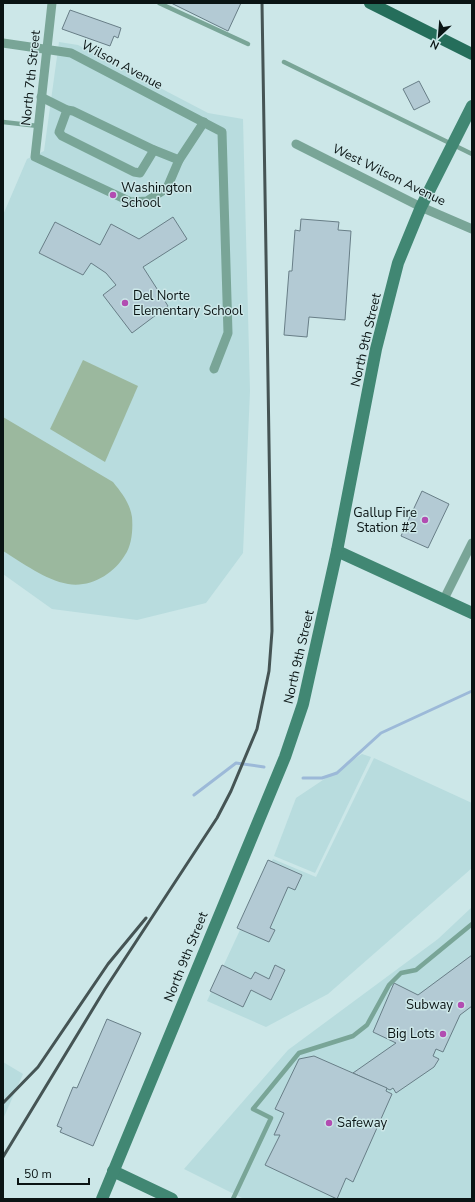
<svg xmlns="http://www.w3.org/2000/svg" width="475" height="1202" font-family="'Nunito Sans',sans-serif">
<style>
.built{fill:#b8dcde}
.green{fill:#9bb89e}
.lines{fill:none;stroke-linecap:round;stroke-linejoin:round}
.stream{stroke:#9cb9d8;stroke-width:3}
.building{fill:#b3cad4;stroke:#687e87}
.lane{stroke:#79a597;stroke-width:4.5}
.street{stroke:#79a597;stroke-width:9}
.secondary{stroke:#418773;stroke-width:12}
.primary{stroke:#256e5b;stroke-width:12}
.rail{stroke:#455454;stroke-width:3}
.poi-dot{fill:#b24cb1;stroke:#cce7e8;stroke-width:1.5}
.labels{text-anchor:middle;dominant-baseline:central;stroke-width:3;stroke-linejoin:round;paint-order:stroke}
.street-label{font-size:13px;fill:#0a1414;stroke:#cce7e8}
.poi-label{font-size:13px;fill:#0a1414;stroke:#cce7e8;text-anchor:start}
</style>
<rect width="100%" height="100%" fill="#cce7e8"/>
<!-- built -->
<g class="built">
<path d="M59,42L78,45L208,113L243,119L250,391L243,553L206,603L137,620L52,609L3,574V215L27,159L44,151Z"/>
<path d="M362,754L371,757L315,873L274,856L296,798Z"/>
<path d="M374,758L472,803V868L328,994L266,1027L207,1001L273,859L316,877Z"/>
<path d="M472,907V1199H244L184,1169L288,1050L438,939Z"/>
<path d="M3,1062L23,1074L3,1119Z"/>
</g>
<!-- green -->
<g class="green">
<path d="M83,360L138,386L105,462L50,429Z"/>
<path d="M3,417L113,482C121,492 130,503 132,517C133,529 132,545 125,555C114,574 90,588 68,584C45,580 23,563 3,551Z"/>
</g>
<g class="lines">
<!-- stream -->
<g class="stream">
<path d="M303,778H322L337,773L381,733L472,691"/>
<path d="M194,795L236,763L264,767"/>
</g>
</g>
<!-- building -->
<g class="building">
<path d="M171,3H241L228,31Z"/>
<path d="M70,10L121,28L118,38L114,36L110,46L62,29Z"/>
<path d="M419,81L430,102L414,110L403,89Z"/>
<path d="M173,217L187,239L143,267L168,306L132,333L103,295L116,285L106,273L91,263L83,275L39,253L55,222L100,245L111,224L139,239Z"/>
<path d="M301,219L339,222L338,230L351,231L345,320L309,317L307,337L284,335L289,271H292L295,230L300,231Z"/>
<path d="M422,491L449,504L428,548L401,536Z"/>
<path d="M268,860L302,875L295,890L288,887L270,928L275,930L269,942L237,928Z"/>
<path d="M472,955V1006L460,1015L443,1052L436,1049L433,1056L439,1059L434,1067L396,1093L393,1088L390,1090L353,1073L396,1043L373,1032L394,983L418,995Z"/>
<path d="M222,965L251,979L255,972L269,979L275,965L285,970L271,1000L251,990L243,1007L210,991Z"/>
<path d="M107,1019L141,1033L93,1146L60,1132L62,1128L57,1126L73,1087L77,1088Z"/>
<path d="M314,1056L387,1088L386,1091L392,1094L353,1182L346,1178L337,1199L265,1165L280,1135H274L284,1113L275,1109L299,1059Z"/>
</g>
<g class="lines">
<!-- lane -->
<g class="lane">
<path d="M159,3L248,44"/>
<path d="M284,62L472,154"/>
<path d="M3,122L38,126"/>
<path d="M233,1199L271,1118L253,1109L299,1053L353,1036L367,1025L389,985L401,973L416,970L472,924"/>
</g>
<!-- street -->
<g class="street">
<path d="M52,3L35,157L131,202L147,201L167,188L179,160L204,122"/>
<path d="M3,43L71,53L222,132L228,333L214,369"/>
<path d="M41,97L67,110L73,111L154,150L179,160"/>
<path d="M67,110L59,132L62,136L134,172L140,173L154,150"/>
<path d="M296,144L421,207L472,229"/>
<path d="M444,599L472,543"/>
</g>
<!-- secondary -->
<g class="secondary">
<path d="M337,551L472,613"/>
<path d="M113,1171L172,1199"/>
<path d="M102,1199L285,757L303,704L337,551L376,349L398,263L421,207L472,106"/>
</g>
<!-- primary -->
<path class="primary" d="M370,3L472,54"/>
<!-- rail -->
<g class="rail">
<path d="M3,1103L38,1067L108,964L146,918"/>
<path d="M3,1157L105,989L217,818L231,791L257,729L269,671L272,631L262,3"/>
</g>
</g>
<!-- markers -->
<g class="poi-dot">
<circle cx="113" cy="195" r="4"/>
<circle cx="125" cy="303" r="4"/>
<circle cx="425" cy="520" r="4"/>
<circle cx="461" cy="1005" r="4"/>
<circle cx="443" cy="1034" r="4"/>
<circle cx="329" cy="1123" r="4"/>
</g>
<g class="labels">
<!-- street labels -->
<g class="street-label">
<text transform="translate(122 65) rotate(28)">Wilson Avenue</text>
<text transform="translate(31 78) rotate(-84)">North 7th Street</text>
<text transform="translate(389 175) rotate(26)">West Wilson Avenue</text>
<text transform="translate(366 340) rotate(-77)">North 9th Street</text>
<text transform="translate(299 657) rotate(-77)">North 9th Street</text>
<text transform="translate(186 957) rotate(-68)">North 9th Street</text>
</g>
<!-- poi labels -->
<g class="poi-label">
<text x="121" y="188">Washington<tspan x="121" dy="15">School</tspan></text>
<text x="133" y="296">Del Norte<tspan x="133" dy="15">Elementary School</tspan></text>
<text x="417" y="513" text-anchor="end">Gallup Fire<tspan x="417" dy="15">Station #2</tspan></text>
<text x="453" y="1005" text-anchor="end">Subway</text>
<text x="435" y="1034" text-anchor="end">Big Lots</text>
<text x="337" y="1123">Safeway</text>
</g>
</g>
<!-- border -->
<rect width="475" height="1202" fill="none" stroke="#0a1414" stroke-width="8"/>
<!-- north arrow -->
<g transform="translate(439 36) rotate(206)" stroke="#cce7e8" stroke-width="3" paint-order="stroke">
<path d="M0-3L7 15L0 10L-7 15Z" fill="#0a1414"/>
<text y="-6" font-size="11" font-weight="bold" text-anchor="middle" fill="#0a1414">N</text>
</g>
<!-- scale -->
<path d="M18 1178v6h71v-6" fill="none" stroke="#0a1414" stroke-width="2"/>
<text x="24" y="1178" font-size="12" fill="#0a1414" stroke="#cce7e8" stroke-width="3" paint-order="stroke">50 m</text>
</svg>
